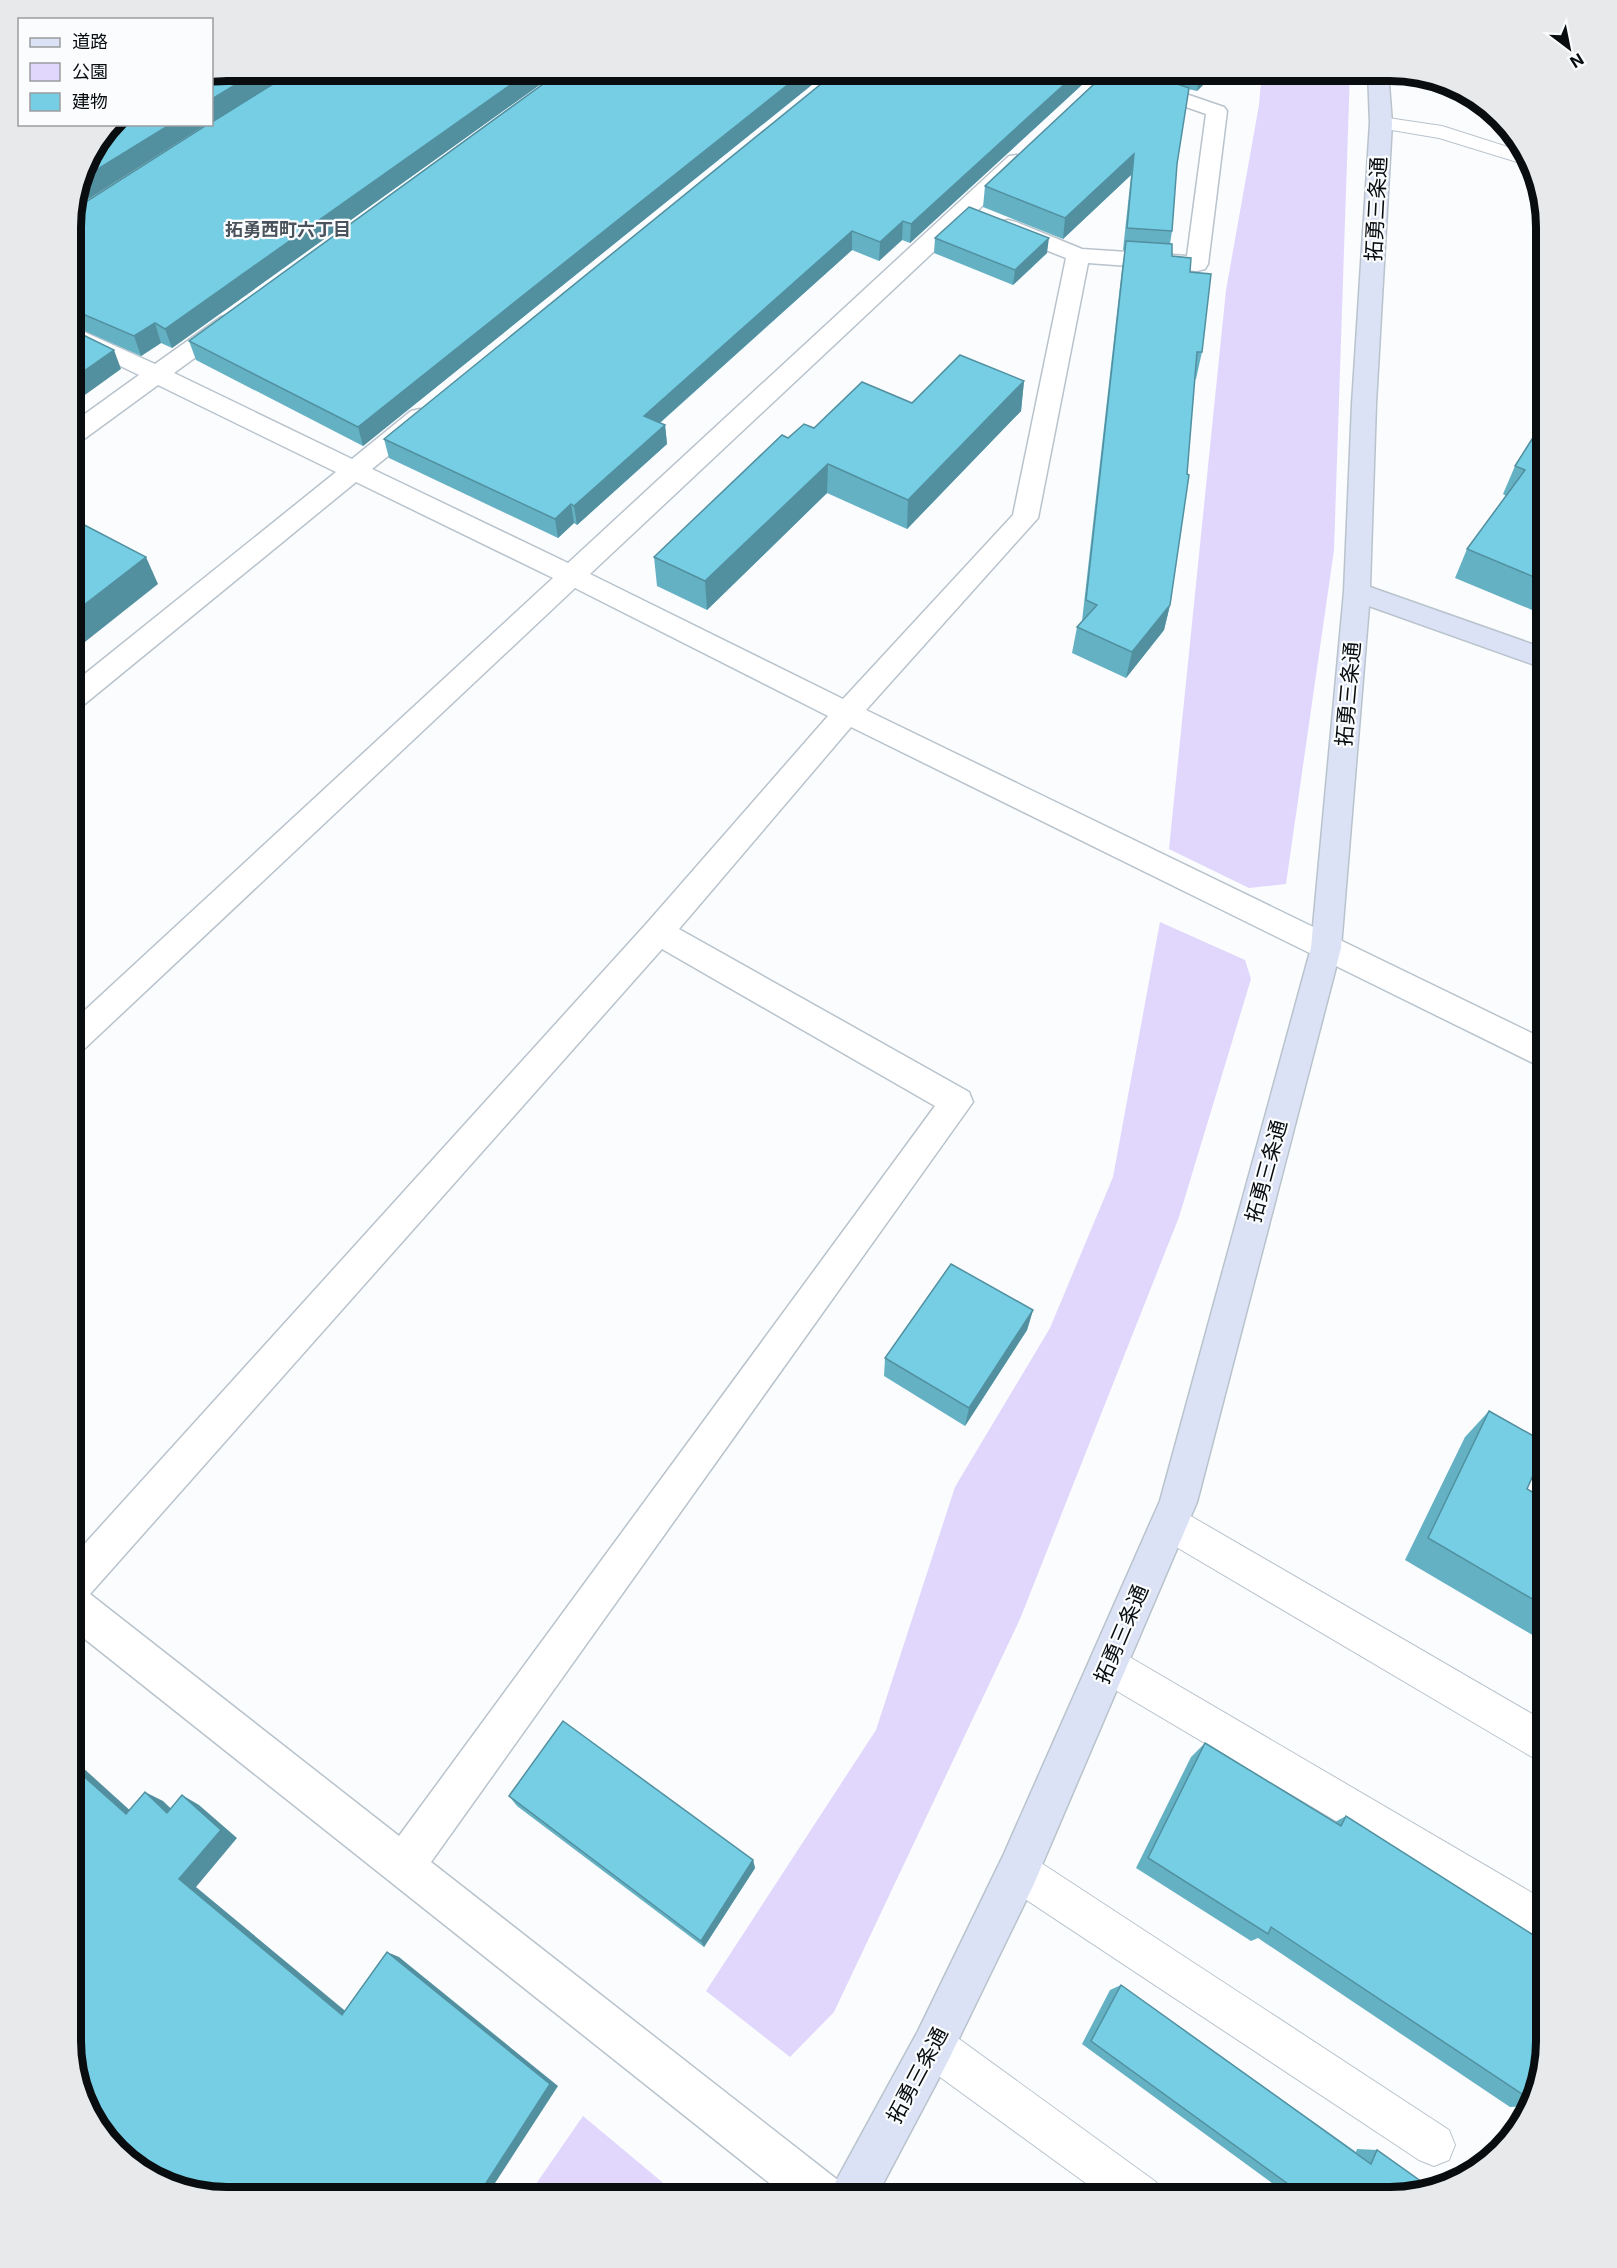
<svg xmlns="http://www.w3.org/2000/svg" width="1617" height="2268" font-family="Inter,'Noto Sans JP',sans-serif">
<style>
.green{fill:#e1d7fc}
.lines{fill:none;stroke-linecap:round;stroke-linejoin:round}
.lane-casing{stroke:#b9c3cc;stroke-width:2}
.street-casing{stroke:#b9c3cc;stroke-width:3}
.secondary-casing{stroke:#b9c3cc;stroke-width:3}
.lane{fill:#fff;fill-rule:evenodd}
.street{fill:#fff;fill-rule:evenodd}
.secondary{fill:#dbe2f6;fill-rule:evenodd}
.wall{fill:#65b1c4}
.shaded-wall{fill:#5290a0}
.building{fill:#75cee4;stroke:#5290a0;stroke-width:1.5}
.labels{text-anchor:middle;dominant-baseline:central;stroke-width:4.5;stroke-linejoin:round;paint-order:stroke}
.far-neighbourhood-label{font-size:18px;font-weight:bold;fill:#4b545c;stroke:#fafcfe}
.street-label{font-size:21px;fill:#0a0d10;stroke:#fafcfe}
.rim{fill:none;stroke:#0a0d10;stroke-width:8}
</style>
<rect width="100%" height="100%" fill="#fafcfe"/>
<!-- green -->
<g class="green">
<path d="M1262,71H1350L1334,550L1286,884L1249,888L1169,849L1226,290L1259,105Z"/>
<path d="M1160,922L1245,960L1251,979L1179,1217L1020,1619L834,2012L790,2057L706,1991L876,1730L955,1487L1050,1328L1113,1177Z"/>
<path d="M583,2116L680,2197H527Z"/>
</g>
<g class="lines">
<!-- lane casing -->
<g class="lane-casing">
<g id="lane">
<path d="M1381,117L1442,126L1527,153L1530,166L1439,138L1374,127L1371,123L1374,119Z"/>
<path d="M1169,1505L1182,1511L1546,1722V1762L1532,1757L1156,1535L1151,1523L1156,1511Z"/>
<path d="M1108,1646L1121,1652L1546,1901V1943L1532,1937L1095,1678L1089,1665L1095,1652Z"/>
<path d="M1018,1851L1032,1857L1449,2130L1455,2145L1449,2160L1434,2166L1419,2160L1004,1885L998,1871L1004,1857Z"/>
<path d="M933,2025L948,2031L1156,2182L1163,2197H1105L918,2061L912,2046L918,2031Z"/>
</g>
</g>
<!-- street casing -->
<g class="street-casing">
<path id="street" d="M1145,80L1224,107L1227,111L1208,264L1205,269L1197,271L1088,263L1038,518L866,710L1546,1040V1068L1535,1064L851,727L679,929L969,1092L973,1102L431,1862L839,2181L846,2197H787L71,1628V1559L647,923L828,716L575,588L82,1051L71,1055V1023L553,578L356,482L81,707L71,710V685L336,472L158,385L80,442L71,444V424L139,375L71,342V326L155,364L221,317L229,315L237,317L241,322L237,327L174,373L352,459L411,411L420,409L429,411L432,417L429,423L372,469L568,563L1009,156L1017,155L1025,156L1028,161L1025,166L590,574L843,699L1013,515L1066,258L1000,232L997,227L1000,222L1008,220L1016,222L1082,249L1187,256L1206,114L1138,90L1135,86L1138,82ZM662,949L935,1106L399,1836L90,1594Z"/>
</g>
<!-- secondary casing -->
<g class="secondary-casing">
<path id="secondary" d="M1368,71H1388L1392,123L1376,404L1370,587L1546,649V669L1369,606L1341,948L1197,1502L1033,1886L948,2061L876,2197H829L836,2181L918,2031L1003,1856L1160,1501L1311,948L1344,592L1352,404L1370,123Z"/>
</g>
<!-- lane -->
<use href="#lane" class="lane"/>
<!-- street -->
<use href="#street" class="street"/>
<!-- secondary -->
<use href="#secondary" class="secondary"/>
</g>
<!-- wall -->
<g class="wall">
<path d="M226,70L559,71L172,348L161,343L141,356L71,325V216L208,124Z"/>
<path d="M561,71H829L363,446L196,360L189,341Z"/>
<path d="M837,71H1097L910,243L902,240L879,261L852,250L660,423L665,425L667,444L577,525L574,523L558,538L389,458L384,439Z"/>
<path d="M1108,71H1217L1197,91L1188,89L1177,164L1172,231L1170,244L1172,256L1190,272L1202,352L1196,379H1195L1170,605L1164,630L1126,678L1072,653L1077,627L1082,621L1122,268L1125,250H1123L1131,175L1063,239L983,207L985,186Z"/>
<path d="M935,238L1047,253L1013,285L934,253Z"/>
<path d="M1024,381L1021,411L907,529L827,493L707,610L657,586L654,557L788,438L814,428L912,403Z"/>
<path d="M1546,417V598L1537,612L1455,578L1467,549L1506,496L1503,494L1515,466Z"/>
<path d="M1033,1310L1027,1330L965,1426L884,1376L885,1358Z"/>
<path d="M1489,1411L1527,1489L1546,1500V1643L1405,1560L1465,1437Z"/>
<path d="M1205,1743L1335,1822L1346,1816L1546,2042L1529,2106L1510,2107L1258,1938L1251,1941L1136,1868L1191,1757Z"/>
<path d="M509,1796L753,1860L755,1868L704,1947L517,1806Z"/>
<path d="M1121,1985L1356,2152L1357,2149L1377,2150L1391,2198L1291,2197L1082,2044L1110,1990Z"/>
</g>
<!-- shaded-wall -->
<g class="shaded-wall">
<path d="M258,71H294L212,122V99Z"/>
<path d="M530,71H559L172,348L165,329Z"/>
<path d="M805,71H829L363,446L358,427Z"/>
<path d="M1079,71H1097L910,243L911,224Z"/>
<path d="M1202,71H1217L1197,91L1200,72Z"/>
<path d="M171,124H207L73,209L80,180Z"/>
<path d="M1134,154L1131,175L1063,239L1065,218Z"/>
<path d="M903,221L902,240L879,261L880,242Z"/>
<path d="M852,231V250L646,435L644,416Z"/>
<path d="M1049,238L1047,253L1013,285L1015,270Z"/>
<path d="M155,323L161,343L141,356L134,336Z"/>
<path d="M114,350L121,369L71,405V380Z"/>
<path d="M1024,381L1021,411L907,529L908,500Z"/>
<path d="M665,425L667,444L577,525L574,506Z"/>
<path d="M828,464L827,493L707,610L705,581Z"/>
<path d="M571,504L574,523L558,538L555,519Z"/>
<path d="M146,557L158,584L71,653V615Z"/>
<path d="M1546,593V598L1537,612Z"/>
<path d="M1170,605L1164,630L1126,678L1132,652Z"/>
<path d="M1033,1310L1027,1330L965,1426L969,1408Z"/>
<path d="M71,1721L83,1732L71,1747Z"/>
<path d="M71,1757L144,1823L126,1814L71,1765Z"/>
<path d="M145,1792L163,1801L185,1822L167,1813Z"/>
<path d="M182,1795L199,1805L237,1838L196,1887L355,2019L342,2015L179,1879Z"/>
<path d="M753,1860L755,1868L704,1947L701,1941Z"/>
<path d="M387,1952L399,1957L558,2086L486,2197H477Z"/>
</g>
<!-- building -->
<g class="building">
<path d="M226,70L258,71L212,99V73Z"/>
<path d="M294,71H530L165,329L155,323L134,336L71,309V216L73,210L208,124H212V122Z"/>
<path d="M561,71H805L358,427L189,341Z"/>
<path d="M837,71H1079L911,224L903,221L880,242L852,231L644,416L665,425L574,506L571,504L555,519L384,439Z"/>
<path d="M1108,71H1140L1189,88L1177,164L1172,231L1127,228L1134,154L1065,218L985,186Z"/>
<path d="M112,124H171L80,180L86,158Z"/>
<path d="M969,207L1049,238L1015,270L935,238Z"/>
<path d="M1126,241L1172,244V256L1191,258L1190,272L1211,274L1202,352H1197L1187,474L1189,475L1170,605L1132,652L1077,627L1097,605L1086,600Z"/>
<path d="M71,329L114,350L71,380Z"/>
<path d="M960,355L1024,381L908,500L828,464L705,581L654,557L782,435L788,438L804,424L814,428L862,382L912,403Z"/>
<path d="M1546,417V582L1467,549L1525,470L1515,466Z"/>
<path d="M71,518L146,557L71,615Z"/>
<path d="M951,1264L1033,1310L969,1408L885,1358Z"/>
<path d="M1489,1411L1546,1443V1446L1527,1489L1546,1500V1607L1428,1538Z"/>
<path d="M563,1721L753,1860L701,1941L509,1796Z"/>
<path d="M1205,1743L1341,1826L1346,1816L1546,1943V2042L1531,2100L1271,1927L1268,1934L1148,1858Z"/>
<path d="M71,1765L126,1814L145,1792L167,1813L182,1795L221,1830L179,1879L342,2015L387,1952L550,2084L477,2197H217L148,2176L92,2120L70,2042Z"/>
<path d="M1121,1985L1371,2164L1377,2150L1429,2187L1391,2198L1306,2197L1091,2041Z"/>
</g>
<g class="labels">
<!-- far-neighbourhood labels -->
<g class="far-neighbourhood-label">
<text x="288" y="229">拓勇西町六丁目</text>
</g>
<!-- street labels -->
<g class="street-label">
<text transform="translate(1376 209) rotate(-87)">拓勇三条通</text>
<text transform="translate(1348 694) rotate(-85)">拓勇三条通</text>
<text transform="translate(1266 1171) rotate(-75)">拓勇三条通</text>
<text transform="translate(1121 1634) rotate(-67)">拓勇三条通</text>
<text transform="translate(917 2075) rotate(-62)">拓勇三条通</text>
</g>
</g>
<!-- crop -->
<path d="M0 0H1617V2268H0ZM227 81H1390A146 146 0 0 1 1536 227V2041A146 146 0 0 1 1390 2187H227A146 146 0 0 1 81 2041V227A146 146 0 0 1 227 81Z" fill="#e7e9eb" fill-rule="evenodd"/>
<path class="rim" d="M227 81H1390A146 146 0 0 1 1536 227V2041A146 146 0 0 1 1390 2187H227A146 146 0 0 1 81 2041V227A146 146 0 0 1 227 81Z"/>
<!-- legend -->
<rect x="18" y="18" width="195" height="108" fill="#fafcfe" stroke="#9a9c9f" stroke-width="1.5"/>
<rect x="30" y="38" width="30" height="9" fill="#dbe2f6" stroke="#9a9c9f" stroke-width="1.5"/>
<text x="72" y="48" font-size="18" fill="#0a0d10">道路</text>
<rect x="30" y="63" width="30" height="18" fill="#e1d7fc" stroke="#9a9c9f" stroke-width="1.5"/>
<text x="72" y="78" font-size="18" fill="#0a0d10">公園</text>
<rect x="30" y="93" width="30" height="18" fill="#75cee4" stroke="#9a9c9f" stroke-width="1.5"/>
<text x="72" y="108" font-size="18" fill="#0a0d10">建物</text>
<!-- north arrow -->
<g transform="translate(1569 48) rotate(148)" stroke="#fafcfe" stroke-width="4.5" paint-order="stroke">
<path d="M0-4.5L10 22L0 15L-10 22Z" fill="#0a0d10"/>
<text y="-9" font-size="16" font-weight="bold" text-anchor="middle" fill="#0a0d10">N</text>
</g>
</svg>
